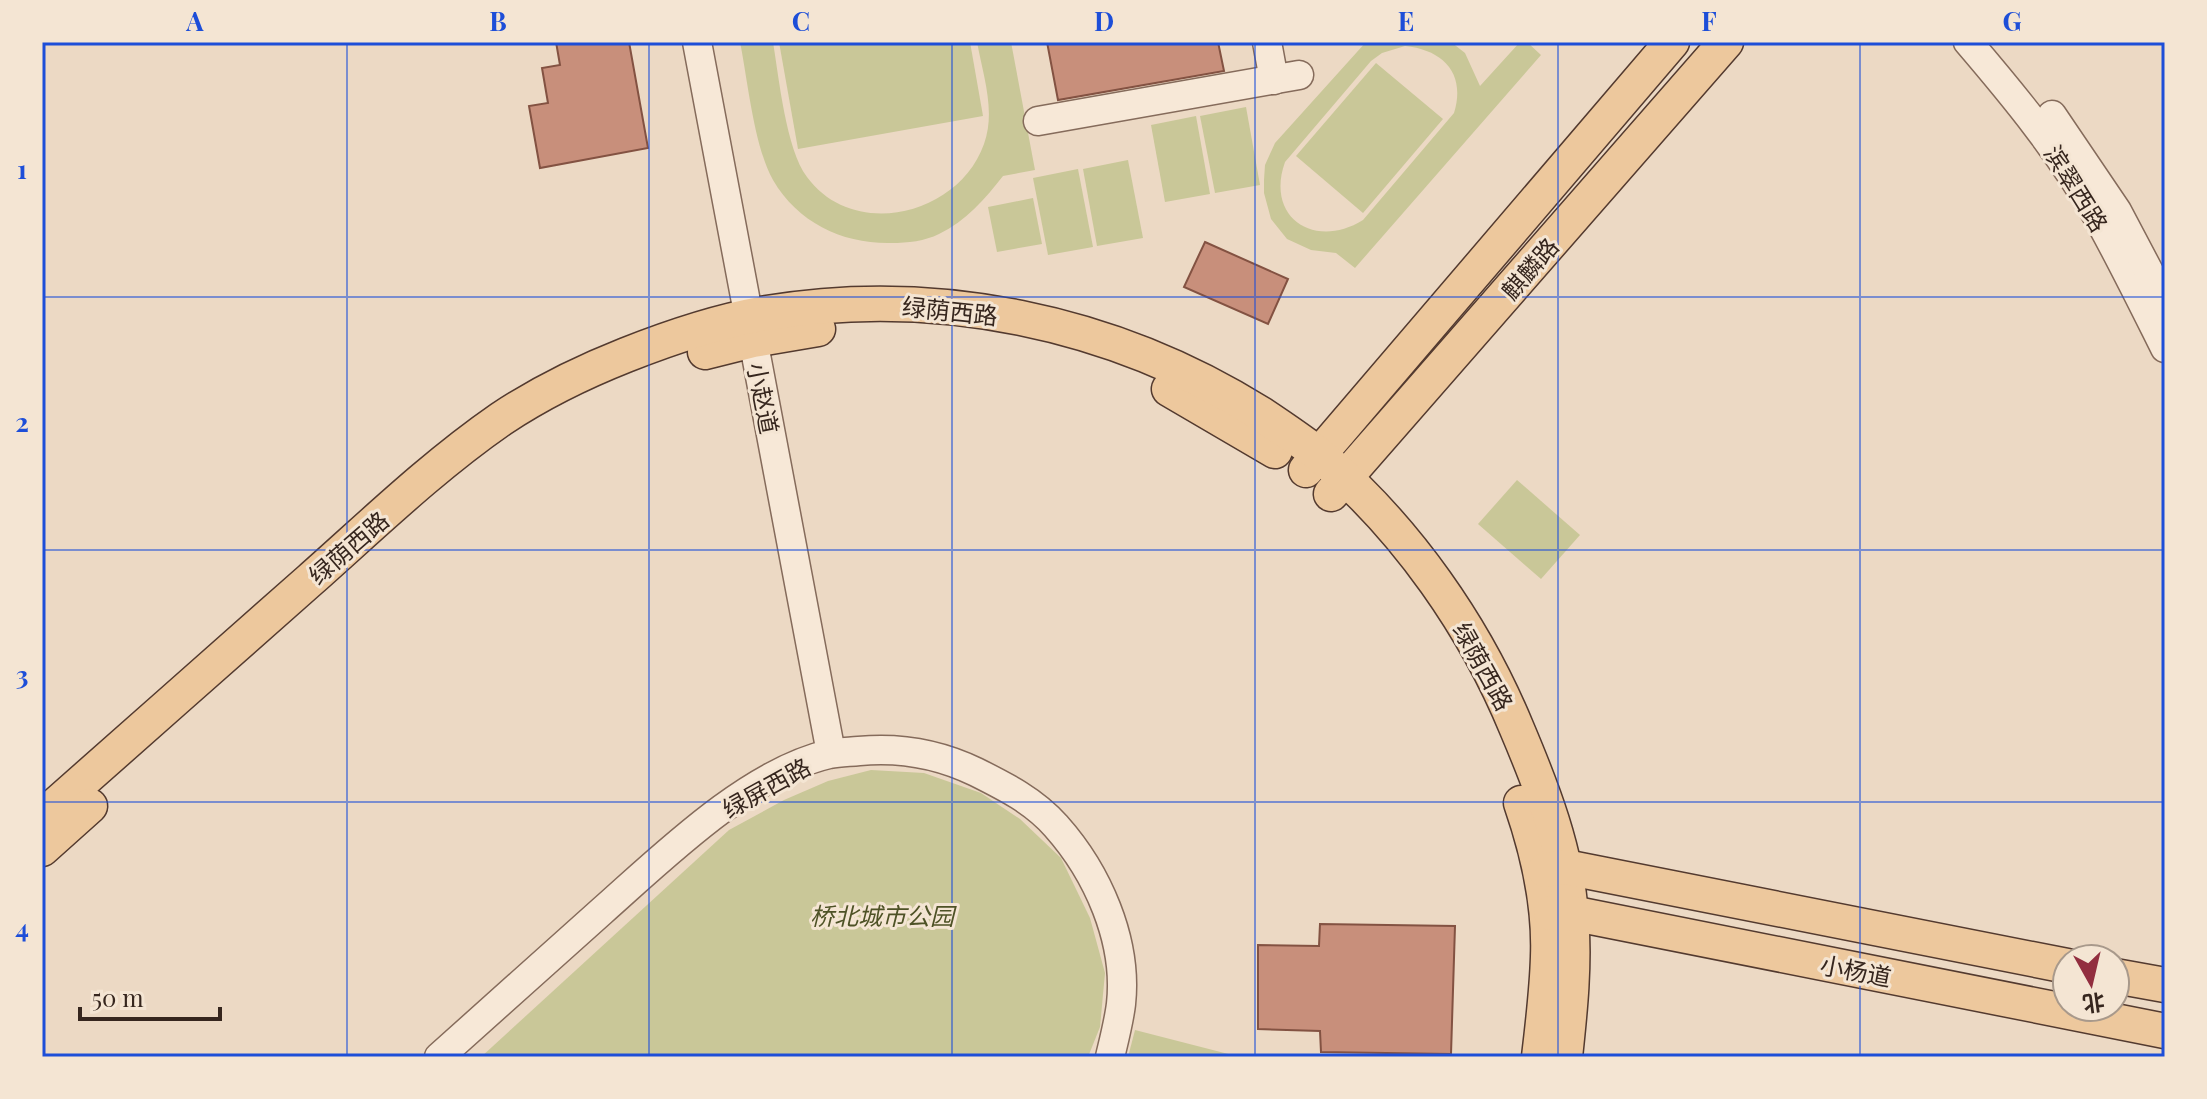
<svg xmlns="http://www.w3.org/2000/svg" width="2207" height="1099" font-family="'Playfair Display','Noto Sans SC',serif">
<style>
.green{fill:#c9c798;fill-rule:evenodd}
.building{fill:#c88f7b;stroke:#835242;stroke-width:2}
.lines{fill:none;stroke-linecap:round;stroke-linejoin:round}
.minor-casing{stroke:#856b5b;stroke-width:31}
.major-casing{stroke:#533a2f;stroke-width:37}
.minor{stroke:#f7e8d7;stroke-width:28}
.major{stroke:#edc89d;stroke-width:34}
.grid{fill:none;stroke:#1d4ed8;stroke-width:2;stroke-opacity:0.55}
.labels{text-anchor:middle;dominant-baseline:central;stroke-width:6;stroke-linejoin:round;paint-order:stroke}
.street-label{font-size:24px;fill:#36261e;stroke:#f4e5d3}
.park-label{font-size:24px;font-style:italic;fill:#4e5226;stroke:#f4e5d3}
.neatline{fill:none;stroke:#1d4ed8;stroke-width:3}
.grid-label{font-size:26px;text-anchor:middle;font-weight:bold;fill:#1d4ed8}
</style>
<rect width="100%" height="100%" fill="#ecd9c4"/>
<!-- green -->
<g class="green">
<path d="M740,42H773C779,78 786,149 807,177C854,241 959,215 984,144C996,111 983,75 977,42H1011L1035,170L1003,176C985,199 966,221 939,234C925,241 908,243 891,243C843,244 798,223 773,180C754,146 748,82 740,42Z"/>
<path d="M779,42H970L983,116L798,149Z"/>
<path d="M1366,42H1451L1465,53L1480,86L1520,42H1527L1541,55L1355,268L1336,253L1311,250L1287,239L1271,219L1264,193V180L1265,165L1275,143ZM1405,46C1444,50 1466,74 1454,113L1363,220C1315,250 1265,218 1285,162L1371,61L1382,53Z"/>
<path d="M1376,63L1443,119L1363,213L1296,156Z"/>
<path d="M1246,107L1260,185L1215,193L1200,116Z"/>
<path d="M1196,116L1210,194L1165,202L1151,125Z"/>
<path d="M1128,160L1143,238L1097,246L1083,169Z"/>
<path d="M1078,169L1093,247L1048,255L1033,178Z"/>
<path d="M1033,198L1042,244L997,252L988,207Z"/>
<path d="M1517,480L1580,535L1541,579L1478,524Z"/>
<path d="M871,770L924,773L981,793L1020,819L1061,858L1090,918L1105,973L1100,1027L1088,1057H481L729,830L784,800L828,781Z"/>
<path d="M1135,1030L1240,1057H1128Z"/>
</g>
<!-- building -->
<g class="building">
<path d="M556,42H629L648,148L540,168L529,106L548,103L542,68L560,65Z"/>
<path d="M1047,42H1218L1224,71L1058,100Z"/>
<path d="M1205,242L1288,279L1268,324L1184,287Z"/>
<path d="M1320,924L1455,926L1451,1054L1321,1052L1320,1031L1258,1029V945L1319,946Z"/>
</g>
<g class="lines">
<!-- minor casing -->
<g class="minor-casing">
<g id="minor">
<path d="M697,42L831,753"/>
<path d="M1267,42L1274,80"/>
<path d="M1968,42C2015,97 2061,153 2097,216C2121,259 2143,304 2165,348"/>
<path d="M2052,115L2117,211L2165,302"/>
<path d="M1038,121L1299,75"/>
<path d="M439,1057C493,1008 548,960 602,911C663,857 748,773 829,754C839,752 849,752 859,751C901,747 939,754 976,772C1006,787 1034,801 1056,826C1097,872 1128,940 1121,1004C1119,1021 1114,1040 1110,1057"/>
</g>
</g>
<!-- major casing -->
<g class="major-casing">
<g id="major">
<path d="M705,352L753,340L818,329"/>
<path d="M1169,389L1275,451"/>
<path d="M1306,470L1672,42"/>
<path d="M1331,494L1726,42"/>
<path d="M1521,803C1538,852 1550,905 1548,957C1547,991 1543,1024 1539,1057"/>
<path d="M42,817C131,738 221,659 310,580C372,525 433,466 501,419C540,393 583,372 626,355C669,338 716,322 761,314C934,284 1113,321 1261,414C1282,428 1303,442 1323,458C1407,530 1475,627 1517,729C1542,788 1567,852 1571,916C1575,963 1570,1011 1565,1057"/>
<path d="M42,849L90,806"/>
<path d="M1545,870L1565,867L2067,966"/>
<path d="M1551,913H1571L2165,1031"/>
<path d="M2115,976L2165,985"/>
</g>
</g>
<!-- minor -->
<use href="#minor" class="minor"/>
<!-- major -->
<use href="#major" class="major"/>
</g>
<!-- grid -->
<path class="grid" d="M347,42V1057M649,42V1057M952,42V1057M1255,42V1057M1558,42V1057M1860,42V1057M42,297H2165M42,550H2165M42,802H2165"/>
<g class="labels">
<!-- street labels -->
<g class="street-label">
<text transform="translate(2077 188) rotate(58)">滨翠西路</text>
<text transform="translate(1529 268) rotate(-49)">麒麟路</text>
<text transform="translate(950 310) rotate(6)">绿荫西路</text>
<text transform="translate(764 398) rotate(79)">小赵道</text>
<text transform="translate(348 547) rotate(-41)">绿荫西路</text>
<text transform="translate(1484 666) rotate(61)">绿荫西路</text>
<text transform="translate(766 787) rotate(-29)">绿屏西路</text>
<text transform="translate(1856 970) rotate(11)">小杨道</text>
</g>
<!-- park labels -->
<g class="park-label">
<text x="882" y="915">桥北城市公园</text>
</g>
</g>
<!-- border -->
<rect width="2207" height="1099" fill="none" stroke="#f4e5d3" stroke-width="88"/>
<!-- north arrow -->
<g transform="translate(2091 983) rotate(172)"><circle r="38" fill="#f4e5d3" stroke="#a8998b" stroke-width="2"/>
<path d="M0-6L14 30L0 20L-14 30Z" fill="#922e3f"/>
<text y="-12" font-size="22" font-weight="bold" text-anchor="middle" fill="#36261e">北</text>
</g>
<!-- scale -->
<path d="M80 1007v12h140v-12" fill="none" stroke="#36261e" stroke-width="4"/>
<text x="92" y="1007" font-size="24" fill="#36261e" stroke="#f4e5d3" stroke-width="6" paint-order="stroke">50 m</text>
<rect x="44" y="44" width="2119" height="1011" class="neatline"/>
<g class="grid-label">
<text x="195" y="31">A</text>
<text x="498" y="31">B</text>
<text x="801" y="31">C</text>
<text x="1104" y="31">D</text>
<text x="1406" y="31">E</text>
<text x="1709" y="31">F</text>
<text x="2012" y="31">G</text>
<text x="22" y="179">1</text>
<text x="22" y="432">2</text>
<text x="22" y="685">3</text>
<text x="22" y="938">4</text>
</g>
</svg>
